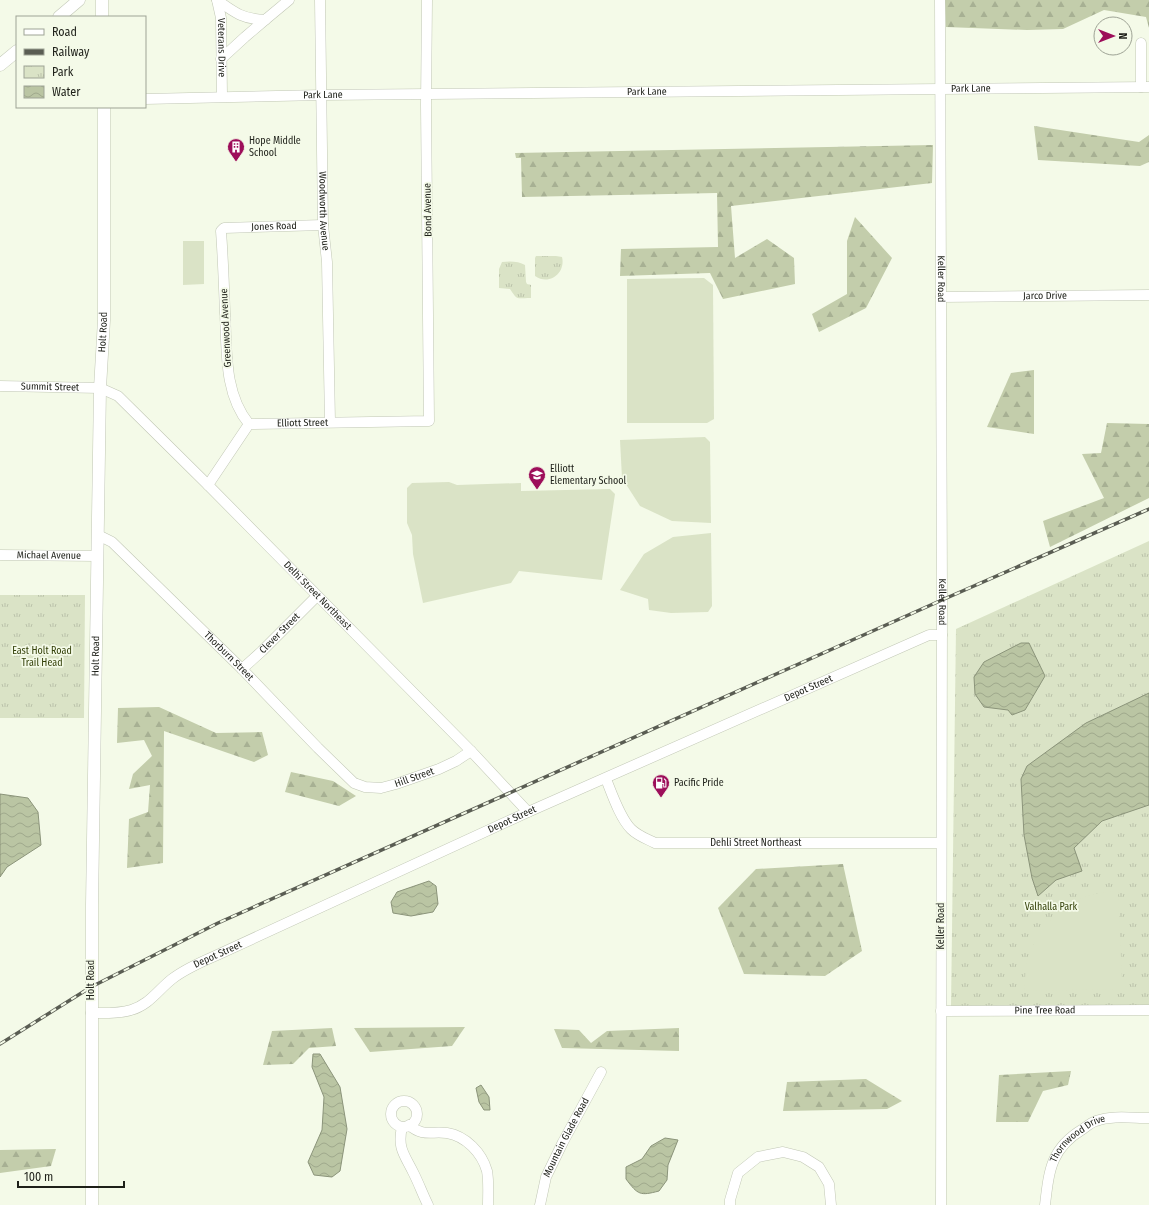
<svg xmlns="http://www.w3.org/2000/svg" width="1149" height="1205" font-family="'Fira Sans Condensed',sans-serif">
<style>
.forest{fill:url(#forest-firs)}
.park{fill:url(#park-tufts)}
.pitch{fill:#dae3c6}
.water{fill:url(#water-waves);stroke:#8b947a}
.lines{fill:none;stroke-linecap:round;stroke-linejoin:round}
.minor-casing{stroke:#c1c7b5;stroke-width:11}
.major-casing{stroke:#c1c7b5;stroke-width:13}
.minor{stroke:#fff;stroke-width:10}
.major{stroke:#fff;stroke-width:12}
.rail-casing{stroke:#5a5d53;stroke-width:3.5}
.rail{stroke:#f4fae8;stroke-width:2;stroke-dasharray:6;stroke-linecap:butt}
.labels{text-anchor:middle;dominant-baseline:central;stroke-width:3.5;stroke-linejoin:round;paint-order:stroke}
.street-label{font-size:10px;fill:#1e2019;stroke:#f4fae8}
.poi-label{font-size:10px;fill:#1e2019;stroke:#f4fae8;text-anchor:start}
.park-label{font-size:10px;fill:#334008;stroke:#f4fae8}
</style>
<defs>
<pattern id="forest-firs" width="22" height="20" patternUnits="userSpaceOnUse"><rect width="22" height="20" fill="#c3cdab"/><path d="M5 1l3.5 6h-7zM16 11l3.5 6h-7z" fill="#a7b093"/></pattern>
<pattern id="park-tufts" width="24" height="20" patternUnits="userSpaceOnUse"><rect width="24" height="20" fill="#dae3c6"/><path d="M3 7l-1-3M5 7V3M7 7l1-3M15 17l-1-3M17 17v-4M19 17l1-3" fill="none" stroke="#bbc2aa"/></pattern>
<pattern id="water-waves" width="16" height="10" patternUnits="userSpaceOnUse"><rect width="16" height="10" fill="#bac5a3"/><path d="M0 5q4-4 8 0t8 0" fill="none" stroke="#9fa98c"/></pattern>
</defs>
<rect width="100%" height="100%" fill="#f4fae8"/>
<!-- forest -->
<g class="forest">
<path d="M945,0H1149V28L1146,17L1104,10L1063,29L1027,30L946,27Z"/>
<path d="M1034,126L1139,142L1149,135V162L1140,166L1038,160Z"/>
<path d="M933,145L932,183L731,206L735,258L767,239L794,258L795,284L723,299L710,273L620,276L621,249L718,247L717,193L522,197L521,158H516L515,153Z"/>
<path d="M855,217L892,258L866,308L819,332L812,314L847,294V241Z"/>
<path d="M1034,370V434L987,427L1011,373Z"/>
<path d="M1107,423L1149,424V498L1050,547L1043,521L1104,498L1082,454L1101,453Z"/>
<path d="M159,707L216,733L262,732L268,755L254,762L164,731L163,863L127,868L129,819L148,812L150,785L129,789L133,774L152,756L144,740L117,743L118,708Z"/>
<path d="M291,772L333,781L356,796L339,806L285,792Z"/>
<path d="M843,864L862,951L825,976L744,974L718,908L756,869Z"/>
<path d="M465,1027L452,1046L370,1052L354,1028Z"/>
<path d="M332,1028L336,1046L309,1048L293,1064L263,1065L272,1031Z"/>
<path d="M679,1028V1051L562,1048L554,1029L579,1030L591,1043L607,1031Z"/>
<path d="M1071,1071L1068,1085L1043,1091L1028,1122H996L999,1075Z"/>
<path d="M866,1079L902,1101L887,1109L783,1111L787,1082Z"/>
<path d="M56,1149L51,1166L0,1173V1150Z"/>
</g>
<!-- park -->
<g class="park">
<path d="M536,256H556L562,257C566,273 549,286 535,276V258Z"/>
<path d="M502,262C509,261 519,261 525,265L526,282L527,284L531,285V298C516,298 518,301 510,289L499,288V269Z"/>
<path d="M1149,541V1006L951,1007L956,629Z"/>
<path d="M0,595H85L84,718H0Z"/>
</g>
<!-- pitch -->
<g class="pitch">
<path d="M183,241H204V284L183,285Z"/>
<path d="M704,278L713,285L714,419L707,423H627V279Z"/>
<path d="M705,437L710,442L711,523L672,521L640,506L622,478L620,440Z"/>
<path d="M449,482L457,485L521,483V491L610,489L615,494L602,580L519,571L511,583L423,603L413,554L412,535L407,523V488L412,483Z"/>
<path d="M711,533L712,606L708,612L671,613L649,610L648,599L620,590L644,554L673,537Z"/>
<path d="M1118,891L1122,980L1125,982L1126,988L1121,992H1116L1114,989L1025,991C1025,980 1025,968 1028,957C1036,932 1062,904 1088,896C1097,892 1108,892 1118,891Z"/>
</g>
<!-- water -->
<g class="water">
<path d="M1021,643H1029L1045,676L1025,710L1012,715L1008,710L984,707L975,694L974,677L984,662Z"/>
<path d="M1149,693V805L1102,821L1074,848L1082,871L1056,880L1038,896L1032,878L1024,835L1021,779L1027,766L1086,723Z"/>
<path d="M0,794L28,798L38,812L41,845L7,867L0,877Z"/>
<path d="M429,881L436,886L438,904L433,912L411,916L393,913L391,902L397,892Z"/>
<path d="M313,1054H320L340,1087L347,1129L340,1171L332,1177L314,1175L308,1162L322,1130L324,1097L312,1067Z"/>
<path d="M481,1085L489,1097L490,1110H484L479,1102L476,1088Z"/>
<path d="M665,1138L678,1140L668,1165L667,1180L659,1191C640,1196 638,1195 626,1179V1167L642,1159L651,1146Z"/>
</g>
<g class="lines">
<!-- minor casing -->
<g class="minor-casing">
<g id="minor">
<path id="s1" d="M217,0L221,18L222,96"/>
<path d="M217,0C235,13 243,19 265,20L289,0"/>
<path id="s2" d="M320,0L323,225L327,262L330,422"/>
<path id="s3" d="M940,0L942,600L941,1205"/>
<path d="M1141,43V87"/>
<path d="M221,59L245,37L265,20"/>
<path id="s4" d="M145,99L322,95L1149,87"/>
<path id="s5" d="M941,297L1149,295"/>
<path id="s6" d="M0,386L100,388L118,396L208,485L471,751L528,812"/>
<path id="s7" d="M249,424C224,394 227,351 225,313C224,286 223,258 221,231L224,228L323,225"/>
<path id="s8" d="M208,485L249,424L429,421L426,105L427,0"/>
<path id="s9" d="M98,535L112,542L242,669L318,748L354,783L365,787L381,788L396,784L439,769L456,761L471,751"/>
<path id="s10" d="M0,555L97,556"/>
<path id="s11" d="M242,669L262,651L317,596"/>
<path id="s12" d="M606,779C612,794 620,818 631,829C638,836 647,839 655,843H941"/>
<path id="s13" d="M941,1011L1149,1010"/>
<path id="s14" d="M91,1013C104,1013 118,1014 131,1010C149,1005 158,990 172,979C185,969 201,962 215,956L528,812L929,635H942"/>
<circle cx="404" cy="1114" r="13"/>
<path d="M409,1125C423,1137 431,1131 447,1133C466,1136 482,1153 487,1171C489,1182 488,1194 488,1205"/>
<path d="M402,1127C397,1149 405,1155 414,1174C419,1184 423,1195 428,1205"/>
<path id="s15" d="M540,1205L546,1177L563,1142L601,1072"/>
<path d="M730,1205V1200L738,1173L758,1157L783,1152L803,1157L819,1167L829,1184L831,1205"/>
<path id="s16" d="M1045,1205C1049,1170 1051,1148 1083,1129C1087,1126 1092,1122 1096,1121C1112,1115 1132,1118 1149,1118"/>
</g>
</g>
<!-- major casing -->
<g class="major-casing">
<g id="major">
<path d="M102,0V17"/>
<path d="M59,17L79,0"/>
<path d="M0,65L17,51"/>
<path id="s17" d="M92,1205V905L100,388L104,320V107"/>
</g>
</g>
<!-- minor -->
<use href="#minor" class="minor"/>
<!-- major -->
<use href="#major" class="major"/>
<!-- rail casing -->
<g class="rail-casing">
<path id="rail" d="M0,1044L91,987L218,923L942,600L1149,509"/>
</g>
<!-- rail -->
<use href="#rail" class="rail"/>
</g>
<!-- icons -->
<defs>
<g id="building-pin" transform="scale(0.9)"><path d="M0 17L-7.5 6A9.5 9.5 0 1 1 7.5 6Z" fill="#9d0e5a" stroke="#f4fae8"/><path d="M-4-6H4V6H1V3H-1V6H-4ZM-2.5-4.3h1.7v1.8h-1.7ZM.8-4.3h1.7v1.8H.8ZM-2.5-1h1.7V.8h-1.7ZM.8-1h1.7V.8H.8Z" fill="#fff"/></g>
<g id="school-pin" transform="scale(0.9)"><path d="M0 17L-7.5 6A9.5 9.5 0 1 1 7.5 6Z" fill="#9d0e5a" stroke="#f4fae8"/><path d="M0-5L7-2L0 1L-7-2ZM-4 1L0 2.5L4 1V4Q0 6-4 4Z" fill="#fff"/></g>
<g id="fuel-pin" transform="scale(0.9)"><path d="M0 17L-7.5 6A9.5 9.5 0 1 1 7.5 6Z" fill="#9d0e5a" stroke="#f4fae8"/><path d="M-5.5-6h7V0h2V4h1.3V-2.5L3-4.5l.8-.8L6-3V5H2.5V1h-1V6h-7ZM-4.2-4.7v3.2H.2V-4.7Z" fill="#fff"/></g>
</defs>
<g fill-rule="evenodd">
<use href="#building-pin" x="236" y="147"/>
<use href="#school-pin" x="537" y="475"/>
<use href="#fuel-pin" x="661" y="783"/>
</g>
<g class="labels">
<!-- street labels -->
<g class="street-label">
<text stroke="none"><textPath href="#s1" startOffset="48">Veterans Drive</textPath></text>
<text stroke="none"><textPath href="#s4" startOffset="826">Park Lane</textPath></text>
<text stroke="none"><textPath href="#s4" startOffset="502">Park Lane</textPath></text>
<text stroke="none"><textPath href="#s4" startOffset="178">Park Lane</textPath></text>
<text transform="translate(428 210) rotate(-91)">Bond Avenue</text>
<text stroke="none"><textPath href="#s2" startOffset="211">Woodworth Avenue</textPath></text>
<text stroke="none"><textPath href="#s7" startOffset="252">Jones Road</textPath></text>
<text stroke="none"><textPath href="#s3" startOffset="279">Keller Road</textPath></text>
<text stroke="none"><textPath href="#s5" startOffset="104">Jarco Drive</textPath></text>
<text transform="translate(226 328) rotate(-93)">Greenwood Avenue</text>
<text stroke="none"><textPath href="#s17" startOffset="873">Holt Road</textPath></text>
<text stroke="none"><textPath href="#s6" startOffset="50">Summit Street</textPath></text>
<text stroke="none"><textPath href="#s8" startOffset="127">Elliott Street</textPath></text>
<text stroke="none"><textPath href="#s10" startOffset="49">Michael Avenue</textPath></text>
<text stroke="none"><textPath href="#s6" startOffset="402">Delhi Street Northeast</textPath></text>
<text stroke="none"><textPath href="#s3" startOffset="602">Keller Road</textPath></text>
<text stroke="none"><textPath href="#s11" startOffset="52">Clever Street</textPath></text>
<text stroke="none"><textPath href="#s17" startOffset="549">Holt Road</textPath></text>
<text stroke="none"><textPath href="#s9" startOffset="179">Thorburn Street</textPath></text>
<text stroke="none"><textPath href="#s14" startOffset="792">Depot Street</textPath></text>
<text stroke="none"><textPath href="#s9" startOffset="420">Hill Street</textPath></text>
<text stroke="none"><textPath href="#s14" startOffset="468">Depot Street</textPath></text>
<text stroke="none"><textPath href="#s12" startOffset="185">Dehli Street Northeast</textPath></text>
<text transform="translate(941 926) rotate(-90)">Keller Road</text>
<text stroke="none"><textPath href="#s14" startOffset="144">Depot Street</textPath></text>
<text transform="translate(91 980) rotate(-90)">Holt Road</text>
<text stroke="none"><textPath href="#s13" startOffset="104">Pine Tree Road</textPath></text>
<text stroke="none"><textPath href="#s15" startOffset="73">Mountain Glade Road</textPath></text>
<text stroke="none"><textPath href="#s16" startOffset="79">Thornwood Drive</textPath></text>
</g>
<!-- poi labels -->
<g class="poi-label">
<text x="249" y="141">Hope Middle<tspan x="249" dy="12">School</tspan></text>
<text x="550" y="469">Elliott<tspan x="550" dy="12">Elementary School</tspan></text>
<text x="674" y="783">Pacific Pride</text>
</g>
<!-- park labels -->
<g class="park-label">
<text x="42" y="651">East Holt Road<tspan x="42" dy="12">Trail Head</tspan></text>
<text x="1051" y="907">Valhalla Park</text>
</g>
</g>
<!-- legend -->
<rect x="16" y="16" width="130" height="92" fill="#f4fae8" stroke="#9ea395"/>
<rect x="24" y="29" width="20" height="6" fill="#ffffff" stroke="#9ea395"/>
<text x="52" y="36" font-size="12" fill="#1e2019">Road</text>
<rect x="24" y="49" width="20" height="6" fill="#5a5d53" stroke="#9ea395"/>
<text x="52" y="56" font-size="12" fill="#1e2019">Railway</text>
<rect x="24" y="66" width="20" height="12" fill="url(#park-tufts)" stroke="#9ea395"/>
<text x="52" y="76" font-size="12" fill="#1e2019">Park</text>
<rect x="24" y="86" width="20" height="12" fill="url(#water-waves)" stroke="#9ea395"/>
<text x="52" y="96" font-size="12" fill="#1e2019">Water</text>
<!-- north arrow -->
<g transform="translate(1113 36) rotate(90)"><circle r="19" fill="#f4fae8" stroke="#9ea395"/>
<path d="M0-3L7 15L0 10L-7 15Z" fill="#9d0e5a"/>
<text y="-6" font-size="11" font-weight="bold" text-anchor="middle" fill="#1e2019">N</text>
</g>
<!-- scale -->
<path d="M18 1181v6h106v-6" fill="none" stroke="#1e2019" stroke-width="2"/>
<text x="24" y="1181" font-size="12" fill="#1e2019" stroke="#f4fae8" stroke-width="3" paint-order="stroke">100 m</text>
</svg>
